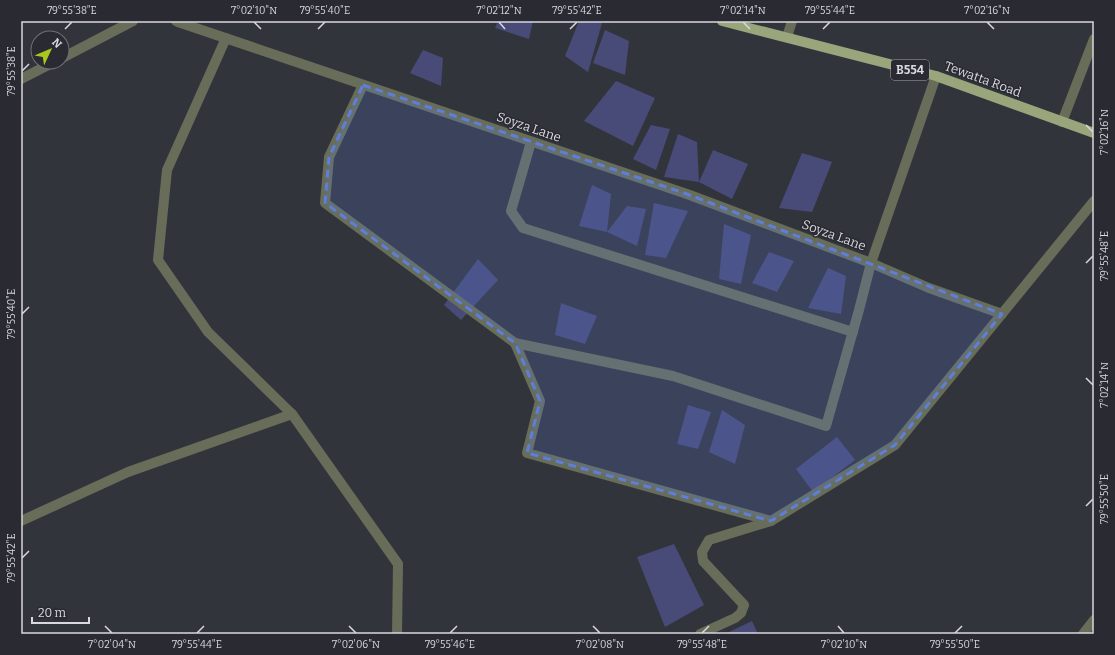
<svg xmlns="http://www.w3.org/2000/svg" width="1115" height="655" font-family="Bitter,serif">
<style>
.building{fill:#484b77}
.lines{fill:none;stroke-linecap:round;stroke-linejoin:round}
.minor{stroke:#676d58;stroke-width:10}
.major{stroke:#99a57a;stroke-width:10}
.marked{fill:#5e7eda;fill-opacity:0.2;stroke:#5e7eda;stroke-width:3;stroke-dasharray:8 5;stroke-linejoin:round}
.ticks{fill:none;stroke:#d8d8de;stroke-width:1.5}
.labels{text-anchor:middle;dominant-baseline:central;stroke-width:3;stroke-linejoin:round;paint-order:stroke}
.shield{fill:#292a32;stroke:#a4a4aa;stroke-width:1}
.shield-label{font-size:12px;font-weight:bold;fill:#d8d8de}
.street-label{font-size:13px;fill:#d8d8de;stroke:#292a32}
.neatline{fill:none;stroke:#d8d8de;stroke-width:1.5}
.ticks-label{font-size:10px;text-anchor:middle;fill:#d8d8de}
</style>
<rect width="100%" height="100%" fill="#32343c"/>
<!-- building -->
<g class="building">
<path d="M498,21H533L529,39L495,28Z"/>
<path d="M579,21H597L602,23L588,72L565,56Z"/>
<path d="M605,30L629,41L625,75L593,63Z"/>
<path d="M423,50L443,58L441,86L410,73Z"/>
<path d="M616,81L655,98L633,146L584,121Z"/>
<path d="M651,125L670,129L656,170L633,159Z"/>
<path d="M678,134L697,142L699,182L664,177Z"/>
<path d="M713,150L748,164L732,199L699,182Z"/>
<path d="M802,153L832,162L812,212L779,208Z"/>
<path d="M592,185L611,194L607,232L627,206L646,209L637,246L607,232L579,226Z"/>
<path d="M654,203L688,211L666,258L645,255Z"/>
<path d="M724,224L751,235L741,284L719,279Z"/>
<path d="M769,252L794,261L777,292L752,283Z"/>
<path d="M478,259L498,280L461,320L444,305Z"/>
<path d="M828,268L846,276L841,314L808,308Z"/>
<path d="M561,303L597,316L585,344L555,335Z"/>
<path d="M688,405L711,412L698,449L677,444Z"/>
<path d="M722,410L745,425L735,464L709,452Z"/>
<path d="M837,437L855,460L813,492L796,469Z"/>
<path d="M674,544L704,605L665,627L637,557Z"/>
<path d="M752,621L758,634H725Z"/>
</g>
<g class="lines">
<!-- minor -->
<g class="minor">
<path d="M176,21L178,22L687,194L871,263L929,288L1002,314"/>
<path d="M787,37L792,21"/>
<path d="M62,58L133,21"/>
<path d="M21,79L54,62"/>
<path d="M363,85L329,157L325,203L515,343L673,376L826,426L859,310L871,263L936,76"/>
<path d="M1062,122L1094,39"/>
<path d="M531,142L511,211L523,228L853,332"/>
<path d="M515,343L540,401L527,453L771,521L895,445L1094,201"/>
<path d="M292,414L398,564L397,634"/>
<path d="M21,521L128,472L292,414L208,332L158,260L167,170L226,38"/>
<path d="M700,634L735,618L741,613L744,605L703,561L702,552L709,540L771,521"/>
<path d="M1083,634L1094,620"/>
</g>
<!-- major -->
<path class="major" d="M722,21L936,76L1094,133"/>
</g>
<!-- marked area -->
<path class="marked" d="M363,85L687,194L1002,314L895,445L771,521L527,453L540,401L515,343L325,203L329,157Z"/>
<!-- ticks -->
<path class="ticks" d="M254,22L261,29M499,22L505,29M743,22L750,29M987,22L994,29M65,29L72,22M318,29L325,22M570,29L577,22M823,29L830,22M22,71L29,64M1086,125L1093,132M1086,263L1093,256M22,314L29,307M1086,378L1093,385M1086,506L1093,499M22,558L29,551M105,626L112,633M349,626L356,633M593,626L600,633M838,626L844,633M197,633L204,626M450,633L457,626M702,633L709,626M955,633L962,626"/>
<g class="labels">
<!-- shield labels -->
<rect class="shield" x="891" y="60" width="38" height="20" rx="3"/>
<g class="shield-label">
<text x="910" y="70">B554</text>
</g>
<!-- street labels -->
<g class="street-label">
<text transform="translate(983 79) rotate(20)">Tewatta Road</text>
<text transform="translate(529 127) rotate(19)">Soyza Lane</text>
<text transform="translate(834 235) rotate(20)">Soyza Lane</text>
</g>
</g>
<!-- border -->
<rect width="1115" height="655" fill="none" stroke="#292a32" stroke-width="44"/>
<!-- north arrow -->
<g transform="translate(50 50) rotate(46)"><circle r="19" fill="#292a32" stroke="#6f7077"/>
<path d="M0-3L7 15L0 10L-7 15Z" fill="#a7c81f"/>
<text y="-6" font-size="11" font-weight="bold" text-anchor="middle" fill="#d8d8de">N</text>
</g>
<!-- scale -->
<path d="M32 617v6h57v-6" fill="none" stroke="#d8d8de" stroke-width="2"/>
<text x="38" y="617" font-size="12" fill="#d8d8de" stroke="#292a32" stroke-width="3" paint-order="stroke">20 m</text>
<rect x="22" y="22" width="1071" height="611" class="neatline"/>
<g class="ticks-label">
<text x="72" y="14">79°55'38"E</text>
<text x="254" y="14">7°02'10"N</text>
<text x="325" y="14">79°55'40"E</text>
<text x="499" y="14">7°02'12"N</text>
<text x="577" y="14">79°55'42"E</text>
<text x="743" y="14">7°02'14"N</text>
<text x="830" y="14">79°55'44"E</text>
<text x="987" y="14">7°02'16"N</text>
<text transform="translate(11 71) rotate(-90)" y="4">79°55'38"E</text>
<text transform="translate(1104 132) rotate(-90)" y="4">7°02'16"N</text>
<text transform="translate(1104 256) rotate(-90)" y="4">79°55'48"E</text>
<text transform="translate(11 314) rotate(-90)" y="4">79°55'40"E</text>
<text transform="translate(1104 385) rotate(-90)" y="4">7°02'14"N</text>
<text transform="translate(1104 499) rotate(-90)" y="4">79°55'50"E</text>
<text transform="translate(11 558) rotate(-90)" y="4">79°55'42"E</text>
<text x="112" y="648">7°02'04"N</text>
<text x="197" y="648">79°55'44"E</text>
<text x="356" y="648">7°02'06"N</text>
<text x="450" y="648">79°55'46"E</text>
<text x="600" y="648">7°02'08"N</text>
<text x="702" y="648">79°55'48"E</text>
<text x="844" y="648">7°02'10"N</text>
<text x="955" y="648">79°55'50"E</text>
</g>
</svg>
